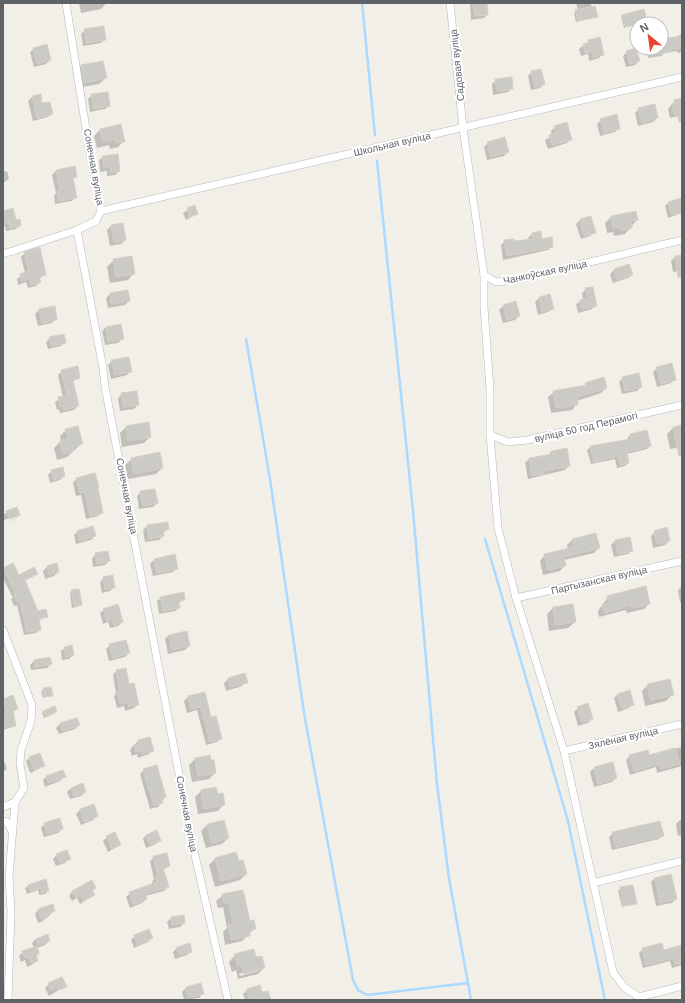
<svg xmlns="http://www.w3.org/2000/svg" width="685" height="1003" font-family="Arial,sans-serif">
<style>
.shadow{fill:#0003;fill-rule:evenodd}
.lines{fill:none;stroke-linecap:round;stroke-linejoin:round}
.stream{stroke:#aadaff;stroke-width:2.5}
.building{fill:#cccac5;stroke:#d6d1c6}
.minor-casing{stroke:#b5b8bc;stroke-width:8}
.minor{stroke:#fff;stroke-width:7}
.labels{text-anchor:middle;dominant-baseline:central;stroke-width:4;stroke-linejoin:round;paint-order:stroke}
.street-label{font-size:10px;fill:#5f6368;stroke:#fff}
</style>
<rect width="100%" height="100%" fill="#f1efe8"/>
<!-- shadow -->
<g class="shadow">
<path d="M79,3H104L105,5L101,9L81,13Z"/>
<path d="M471,3H486L487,14L484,18L471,20L470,5Z"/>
<path d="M576,3H590L597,16L576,22L574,13L578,11Z"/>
<path d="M623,16L646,21L624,28L621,17Z"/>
<path d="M85,30L105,39L101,43L83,46L81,34Z"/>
<path d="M682,33V52L678,53L677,51L664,53L661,56L648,58L646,48H661V40L677,37Z"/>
<path d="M589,41L603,54L599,58L589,61L588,54L581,56L579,49Z"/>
<path d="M34,49L50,60L46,64L34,67L30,52Z"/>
<path d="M627,52L639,61L635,65L626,67L623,56Z"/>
<path d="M81,66L106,78L99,84L78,88L75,72Z"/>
<path d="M532,72L544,84L540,88L531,90L528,76Z"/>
<path d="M496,80L512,88L508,92L493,95L492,84Z"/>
<path d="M92,95L109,106L105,109L90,112L88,99Z"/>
<path d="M32,97L52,113L48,117L33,121L28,101Z"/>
<path d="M682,99V115L670,118L668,109L671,105L675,101Z"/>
<path d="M639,109L657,118L653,122L638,126L635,113Z"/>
<path d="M601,120L619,128L615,132L600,136L597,124Z"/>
<path d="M555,127L571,139L567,143L548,149L545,140L552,136L551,131Z"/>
<path d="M100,130L124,141L118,147L110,149L109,145L97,148L94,136Z"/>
<path d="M488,143L508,152L504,156L487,160L484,147Z"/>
<path d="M103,157L119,171L115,175L107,176V171L100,172L99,160Z"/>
<path d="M7,171L9,179L3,183V172Z"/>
<path d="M56,171L76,177L72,180L76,197L72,201L55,204L54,196L56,193L52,175Z"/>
<path d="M669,202H682V213L668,218L665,206Z"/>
<path d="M194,206L197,214L186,220L183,213Z"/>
<path d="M3,212L20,225L16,229L6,231L5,226L3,227Z"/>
<path d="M611,217L637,220L625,234L614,236L613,232L607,233L605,223Z"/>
<path d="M580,220L594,233L590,236L581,239L576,224Z"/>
<path d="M122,224L125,240L121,244L110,246L107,230L111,226Z"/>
<path d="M540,233L542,240L552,246L548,250L503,260L501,245L505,241L514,243L529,240L528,238L532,234Z"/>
<path d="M25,253L45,274L39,279L40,282L36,286L28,288L26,282L18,285L17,279L25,273L21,257Z"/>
<path d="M682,256V275L679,271L673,272L671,261L675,257Z"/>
<path d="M114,260L134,273L128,280L110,283L107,267Z"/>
<path d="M629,265L632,275L628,278L613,283L610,274L614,270Z"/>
<path d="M586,289L596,305L592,309L578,313L576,304L583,300L582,293Z"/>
<path d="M127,291L129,301L125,305L108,308L106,298L110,294Z"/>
<path d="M539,298L552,309L548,312L538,315L535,302Z"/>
<path d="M503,306L519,316L515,320L503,323L499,310Z"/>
<path d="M39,310L56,319L52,323L38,326L35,314Z"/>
<path d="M106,327L122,339L118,343L105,345L102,331Z"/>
<path d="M50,338L65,342L61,346L48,349L46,342Z"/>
<path d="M112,361L131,371L127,375L111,379L108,365Z"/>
<path d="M657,368L675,379L671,383L657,387L653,372Z"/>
<path d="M62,371L79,378L72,382L78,406L74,410L60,413L59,409L57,410L55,402L63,397L58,375Z"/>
<path d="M623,378L641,387L637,391L622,394L619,382Z"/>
<path d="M586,384L606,388L601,393L577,401V404L572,410L551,413L548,397L554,392L583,387Z"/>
<path d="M122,394L138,405L134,409L120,411L118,398Z"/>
<path d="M682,426V447L670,449L667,434L673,428Z"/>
<path d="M126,427L150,437L144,443L122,447L120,433Z"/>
<path d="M66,430L82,443L67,457L57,460L54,448L61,441L60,436Z"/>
<path d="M647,431L650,446L647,449L627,454L628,463L625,466L617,468L615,459L591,464L587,450L591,447L627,441V439L630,435Z"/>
<path d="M552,451L569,466L565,470L528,479L525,463L529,459L548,455Z"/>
<path d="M132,459L162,468L156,474L128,479L125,465Z"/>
<path d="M52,471L64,476L60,480L50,483L48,475Z"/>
<path d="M76,479L97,489L102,512L98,516L86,519L81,495L76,496L73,483Z"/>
<path d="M141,492L157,503L153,507L139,509L137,496Z"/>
<path d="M7,512L19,515L15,519L5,523L16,518V516L4,520L3,515Z"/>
<path d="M147,526L168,529L163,533V536L159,540L145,542L143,530Z"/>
<path d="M78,531L95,536L91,540L76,544L74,535Z"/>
<path d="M655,532L669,541L665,545L653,548L651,536Z"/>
<path d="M596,534L599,547L594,553L564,560L565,565L560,571L543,575L540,561L545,555L568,550L567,545L572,540Z"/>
<path d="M615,541L632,550L628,554L614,557L611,545Z"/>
<path d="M96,554L109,561L105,565L93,567L92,558Z"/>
<path d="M154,560L177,568L173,572L153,576L150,564Z"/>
<path d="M56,564L58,572L54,576L45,579L43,571L47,567Z"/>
<path d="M4,569L18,576L37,573L24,581L37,612L47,616L38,621L40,630L36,633L24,635L17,605L14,606L11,599L13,598L3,578Z"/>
<path d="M104,578L114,587L110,591L102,593L100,582Z"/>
<path d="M682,586V602H680L678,590Z"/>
<path d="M72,591L81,605L79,606L72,608L70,593Z"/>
<path d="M608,597L649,604L644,609L627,613L626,610L599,617L598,611Z"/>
<path d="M161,598L184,599L178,604L179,608L175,611L159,614L157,601Z"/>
<path d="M553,608L575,622L568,628L549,631L547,614Z"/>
<path d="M104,610L122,622L118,626L110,628L108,622L103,624L100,613Z"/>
<path d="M169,635L189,646L185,650L168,654L165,639Z"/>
<path d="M110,645L129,653L125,657L109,661L106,649Z"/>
<path d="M65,648L73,655L69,659L62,660L61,651Z"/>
<path d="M34,661L51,664L47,668L31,670L30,665Z"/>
<path d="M116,671L128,686L138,704L134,708L125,711L124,706L117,708L114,696L116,694L113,675Z"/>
<path d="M244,675L246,682L242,686L226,691L224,683L228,679Z"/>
<path d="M648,685L673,694L666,701L645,706L642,691Z"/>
<path d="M50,688L51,695L43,698L41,691Z"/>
<path d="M204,693L210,718L221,738L217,742L206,745L197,710L187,713L184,701L188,697Z"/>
<path d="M617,695L633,704L629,708L618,712L614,698Z"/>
<path d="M12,696L17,708L12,712L15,725L12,727L3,730V701Z"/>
<path d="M578,708L592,719L588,723L578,726L574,712Z"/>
<path d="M44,711L56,712L44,718L42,713Z"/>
<path d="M60,724L79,725L75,729L59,734L56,728Z"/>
<path d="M149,738L153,750L149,754L138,758L137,754L132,756L130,750L134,745L138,741Z"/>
<path d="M682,747V766L657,773L656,767L630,775L626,760L630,756H649Z"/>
<path d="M3,758L7,769L3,772Z"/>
<path d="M30,758L43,765L39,769L30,773L26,761Z"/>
<path d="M195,759L215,773L209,779L192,782L189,765Z"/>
<path d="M612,763L616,778L612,782L594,787L590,772L594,768Z"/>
<path d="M144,770L165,797L158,807L150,809L140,774Z"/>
<path d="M47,776L64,777L60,781L45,787L43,780Z"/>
<path d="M71,788L85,792L81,796L70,799L67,792Z"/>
<path d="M216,789L217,795L224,804L218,811L198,814L195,797L201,791Z"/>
<path d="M93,805L97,816L93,820L81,825L76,814L80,810Z"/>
<path d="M680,820H682V835L678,836L676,824Z"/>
<path d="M45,824L62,829L58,833L44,837L41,828Z"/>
<path d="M207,825L228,838L222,844L206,848L201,831Z"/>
<path d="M613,833L663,835L659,839L612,850L609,837Z"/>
<path d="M146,835L160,840L156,844L146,848L143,839Z"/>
<path d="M107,837L120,845L108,852L103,841Z"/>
<path d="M236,853L238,862L246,874L240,880L215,887L209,865L215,859Z"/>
<path d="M57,855L69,859L65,863L56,866L53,859Z"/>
<path d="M154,857L169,866L163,870L168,887L164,891L145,896L146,899L142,903L130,908L126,897L130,893L152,885V882L154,879L150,861Z"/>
<path d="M655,878L676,899L672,903L656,906L651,882Z"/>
<path d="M45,880L48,891L45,894L39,895L38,890L27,894L25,888L28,886Z"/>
<path d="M633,886L636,903L622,907L618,890Z"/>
<path d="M95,888L92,891L94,895L80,904L77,898L72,901L69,896L72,892Z"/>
<path d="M223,895L254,929L242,941L225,945L223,932L227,928L223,907L218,908L216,901Z"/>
<path d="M38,910L54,911L43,921L38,923L35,914Z"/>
<path d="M171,918L184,923L180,927L169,929L167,922Z"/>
<path d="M47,936L49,941L45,945L37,948L38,953L36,956L37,961L33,964L27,967L25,960L21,962L19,956L23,952L34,948L32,943L36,939Z"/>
<path d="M135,936L152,938L148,942L134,948L131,940Z"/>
<path d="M682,946V965L672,968L670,961L643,968L639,953L643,949L663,951Z"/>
<path d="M177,948L191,951L187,955L175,959L173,952Z"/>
<path d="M235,955L255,959L264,968L258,974L238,979L236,970L232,972L229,962ZM258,969V971L240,976L239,974Z"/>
<path d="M49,984L65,986L49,996L45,988Z"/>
<path d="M200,984L202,994L199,998L184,1000L182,992L186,988Z"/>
<path d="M260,987L261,993L269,1000H245L243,994L247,990Z"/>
</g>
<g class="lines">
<!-- stream -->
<g class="stream">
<path d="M362,3L375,135"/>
<path d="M377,161L413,511L437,784L449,878L471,1000"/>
<path d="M246,339L270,479L304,713L353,980L358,990L367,995L468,983"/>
<path d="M485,539L568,821L605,1000"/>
</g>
</g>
<!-- building -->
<g class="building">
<path d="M473,3H487L488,15L475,16Z"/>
<path d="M595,6L598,17L578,21L575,10Z"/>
<path d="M644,9L647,22L625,27L622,15Z"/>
<path d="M104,26L106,40L87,43L84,29Z"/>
<path d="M682,36V48L671,49V52L652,55L650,48H661V39Z"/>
<path d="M600,37L604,55L593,57L592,51L585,53L583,44L589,43L588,40Z"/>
<path d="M47,44L51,60L37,64L33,48Z"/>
<path d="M636,48L640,61L630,64L626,51Z"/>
<path d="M103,61L107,78L84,83L81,65Z"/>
<path d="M541,69L545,84L535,87L531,71Z"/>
<path d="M512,77L513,89L497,91L495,79Z"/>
<path d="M108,92L110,106L94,109L91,94Z"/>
<path d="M41,94L42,103L50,102L53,114L37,118L32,96Z"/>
<path d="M682,98V122H679L677,114H674L672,104H675L674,100Z"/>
<path d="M655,104L658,118L642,123L638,108Z"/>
<path d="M617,114L620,129L604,133L600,119Z"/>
<path d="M567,122L572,140L552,145L549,135L556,133L554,126Z"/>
<path d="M121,124L125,142L116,143L115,139L103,142L100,129Z"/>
<path d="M505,137L509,152L491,157L487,142Z"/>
<path d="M118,154L120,171L111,173L110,167L104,168L102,156Z"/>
<path d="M75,166L77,177L73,178L77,198L59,201L57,191L60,190L56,170Z"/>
<path d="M682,198V212L672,215L668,202Z"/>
<path d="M195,205L198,214L190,217L187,208Z"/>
<path d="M13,208L16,220L20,219L21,226L10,228L9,223L3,224V211Z"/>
<path d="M636,211L638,220L631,221L632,228L620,230L619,227L613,228L611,216Z"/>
<path d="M591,216L596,233L584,236L580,219Z"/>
<path d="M123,223L126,240L114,242L111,225Z"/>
<path d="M541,231L542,239L552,237L553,247L507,256L504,240L514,239L515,241L533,239L532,233Z"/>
<path d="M40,247L46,275L39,277L41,282L32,285L30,279L22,281L20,274L29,271L24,252Z"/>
<path d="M682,255V277H678L675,256Z"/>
<path d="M132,256L135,274L116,277L113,259Z"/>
<path d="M629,264L633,275L617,280L614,269Z"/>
<path d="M593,287L597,306L582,309L580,300L588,298L585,288Z"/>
<path d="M128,290L130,301L111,304L110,293Z"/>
<path d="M550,294L554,309L542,312L539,297Z"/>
<path d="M516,301L520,316L507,320L503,305Z"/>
<path d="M55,306L57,320L42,323L39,309Z"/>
<path d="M121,324L124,339L108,342L106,327Z"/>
<path d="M64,334L66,343L52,346L49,337Z"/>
<path d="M129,357L132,372L115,375L111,360Z"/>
<path d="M672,363L676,380L661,384L656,367Z"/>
<path d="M78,366L80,378L73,380L79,406L63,410V406L60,407L58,397L67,395L61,370Z"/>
<path d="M639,373L642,387L625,391L622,377Z"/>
<path d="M604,377L607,388L577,397L578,405L556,408L553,391L586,385L585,383Z"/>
<path d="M137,391L139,405L124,407L121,393Z"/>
<path d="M149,422L151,437L128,441L126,426Z"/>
<path d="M682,425V455L679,456L673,427Z"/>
<path d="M78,426L83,444L73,447L74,451L63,454L60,441L68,438L65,429Z"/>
<path d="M647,430L651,446L627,452L629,463L620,465L618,456L594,462L590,446L631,439L630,434Z"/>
<path d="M567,448L570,466L544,471V474L532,476L529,458L553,454L552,451Z"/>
<path d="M160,452L163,468L134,474L131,458Z"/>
<path d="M63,467L65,476L54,480L51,470Z"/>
<path d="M95,473L99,487L98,488L103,513L90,516L85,492L80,493L76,478Z"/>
<path d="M155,489L158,503L143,506L140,491Z"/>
<path d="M17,507L20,515L9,519L6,511Z"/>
<path d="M168,522L169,529L163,530L164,536L149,539L147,525Z"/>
<path d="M93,526L96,536L80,541L77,531Z"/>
<path d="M667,527L670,541L657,544L654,531Z"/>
<path d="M596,533L600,548L564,557L566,566L548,570L544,554L574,547L572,539Z"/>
<path d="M630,537L633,551L618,554L615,540Z"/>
<path d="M108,551L110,561L97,564L95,553Z"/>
<path d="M175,554L178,569L157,573L154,559Z"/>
<path d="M13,563L19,575L34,567L38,574L25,580L38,611L46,609L48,617L39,619L41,630L27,632L20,602L18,603L14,595L16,594L3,568Z"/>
<path d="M57,563L59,572L49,575L47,566Z"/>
<path d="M113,575L115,588L105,589L103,577Z"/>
<path d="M646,586L650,604L632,608L631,605L605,613L602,605L609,603L607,596Z"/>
<path d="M79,589L82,605L74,606L71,590Z"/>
<path d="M184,592L185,600L179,601L180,608L163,611L160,597Z"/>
<path d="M118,604L123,622L114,625L112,619L107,621L103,609Z"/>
<path d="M573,604L576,622L555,625L553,607Z"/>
<path d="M187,631L190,646L172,650L169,635Z"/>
<path d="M126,640L130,653L113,658L109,644Z"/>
<path d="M72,645L74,655L66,657L64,647Z"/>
<path d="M50,657L52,664L35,667L34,660Z"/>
<path d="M126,668L129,684L134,683L139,705L129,707L128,702L120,704L117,691H120L116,670Z"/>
<path d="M245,673L248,683L230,687L228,678Z"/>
<path d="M670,679L674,695L651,700L647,684Z"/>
<path d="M51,687L53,696L44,697L43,688Z"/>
<path d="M630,690L634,705L622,709L617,694Z"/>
<path d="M205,692L211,717L216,716L222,739L210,742L201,707L191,709L188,696Z"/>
<path d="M13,695L18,709L13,711L16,726L3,728V721L6,720L5,714H7L3,699Z"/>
<path d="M588,703L593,719L582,722L577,707Z"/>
<path d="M55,706L57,712L46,717L43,711Z"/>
<path d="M77,718L80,725L63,731L60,723Z"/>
<path d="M150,737L154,751L142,754L141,751L136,752L134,745L139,744L138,740Z"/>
<path d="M675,748L680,764L661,769L659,764L634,771L629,755L648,750L649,755Z"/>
<path d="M40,753L45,766L34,770L29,757Z"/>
<path d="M210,755L211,760H214L216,773L198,776L195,758Z"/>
<path d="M613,762L617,778L598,784L594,767Z"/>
<path d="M157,765L166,797L161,799L163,803L154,806L143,769Z"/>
<path d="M63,770L66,777L49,783L46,776Z"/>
<path d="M83,783L86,792L74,796L71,788Z"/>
<path d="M216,787L218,794L223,793L225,805L204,809L201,790Z"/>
<path d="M94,804L98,816L84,822L80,809Z"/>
<path d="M60,818L63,829L47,834L44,823Z"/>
<path d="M224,820L229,838L212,843L207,824Z"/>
<path d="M660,821L664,836L616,847L612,832Z"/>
<path d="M157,830L161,841L150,845L146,835Z"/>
<path d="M115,832L121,845L112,849L106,836Z"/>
<path d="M67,850L71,859L60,863L56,854Z"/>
<path d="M236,852L239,861L243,860L247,874L221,881L215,858Z"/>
<path d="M167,853L170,866L163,868L169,887L145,894L147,899L134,905L129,892L157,882L155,877L158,876L153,856Z"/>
<path d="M671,874L677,899L660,903L655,878Z"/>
<path d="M46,879L49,891L42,893L41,888L30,891L28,885Z"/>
<path d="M92,880L96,888L92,890L95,895L84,901L81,895L76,898L72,891Z"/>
<path d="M633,885L637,904L623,906L620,887Z"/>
<path d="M243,890L250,921L254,920L256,929L249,931L250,936L231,940L228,925L233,924L229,902L224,903L222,894Z"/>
<path d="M53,904L55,911L47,914L48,917L42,920L38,909Z"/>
<path d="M184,915L185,923L172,925L171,917Z"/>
<path d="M149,929L153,938L138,945L134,935Z"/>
<path d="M48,934L50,941L38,945L36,939Z"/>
<path d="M190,943L192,952L179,955L177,947Z"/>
<path d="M662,943L664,950L682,945V963L675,964L674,958L646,965L642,948Z"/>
<path d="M37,946L39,954L36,955L38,961L31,963L29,957L25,958L22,951Z"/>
<path d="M254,949L256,957L262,956L265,968L244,974L242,965L238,966L234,954Z"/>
<path d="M62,977L67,987L59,990L57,987L51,990L48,983Z"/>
<path d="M201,983L204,994L188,998L186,987Z"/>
<path d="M260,985L262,992L268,991L271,1000H256V998L249,1000L247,989Z"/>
</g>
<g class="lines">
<!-- minor casing -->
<g class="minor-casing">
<g id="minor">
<path d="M66,3L90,154L101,211L96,221L77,230L103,368L105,387L192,842L228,1000"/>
<path d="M450,3L463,128L484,275L496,282L515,280L682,240"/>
<path d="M101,211L682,77"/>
<path d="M3,254L77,230"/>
<path d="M484,275V307L490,389V435L498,528L516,598L564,751L613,972L624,987L639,997L682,986"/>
<path d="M490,435L508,442L527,440L682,405"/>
<path d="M516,598L682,561"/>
<path d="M3,630L32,705L31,721L21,750L20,764L24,788L15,802L9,877L11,912L8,1000"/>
<path d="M564,751L682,724"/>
<path d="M3,807L15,802"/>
<path d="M3,821L7,822L12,831"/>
<path d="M593,883L682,861"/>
</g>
</g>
<!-- minor -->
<use href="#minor" class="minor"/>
</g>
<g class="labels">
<!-- street labels -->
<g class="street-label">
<text transform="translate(457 65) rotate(-96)">Садовая вуліца</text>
<text transform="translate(392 144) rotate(-13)">Школьная вуліца</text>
<text transform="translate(94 167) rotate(80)">Сонечная вуліца</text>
<text transform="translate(545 272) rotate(-12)">Чанкоўская вуліца</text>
<text transform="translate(586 427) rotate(-13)">вуліца 50 год Перамогі</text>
<text transform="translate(127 496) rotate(79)">Сонечная вуліца</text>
<text transform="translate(599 580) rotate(-13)">Партызанская вуліца</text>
<text transform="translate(623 738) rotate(-13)">Зялёная вуліца</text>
<text transform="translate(187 814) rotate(79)">Сонечная вуліца</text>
</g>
</g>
<!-- border -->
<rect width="685" height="1003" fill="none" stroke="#5f6368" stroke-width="8"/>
<!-- north arrow -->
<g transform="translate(649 36) rotate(331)"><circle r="19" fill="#ffffff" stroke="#bfc1c3"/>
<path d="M0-3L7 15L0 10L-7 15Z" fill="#ea4335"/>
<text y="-6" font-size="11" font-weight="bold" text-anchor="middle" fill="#5f6368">N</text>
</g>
</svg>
